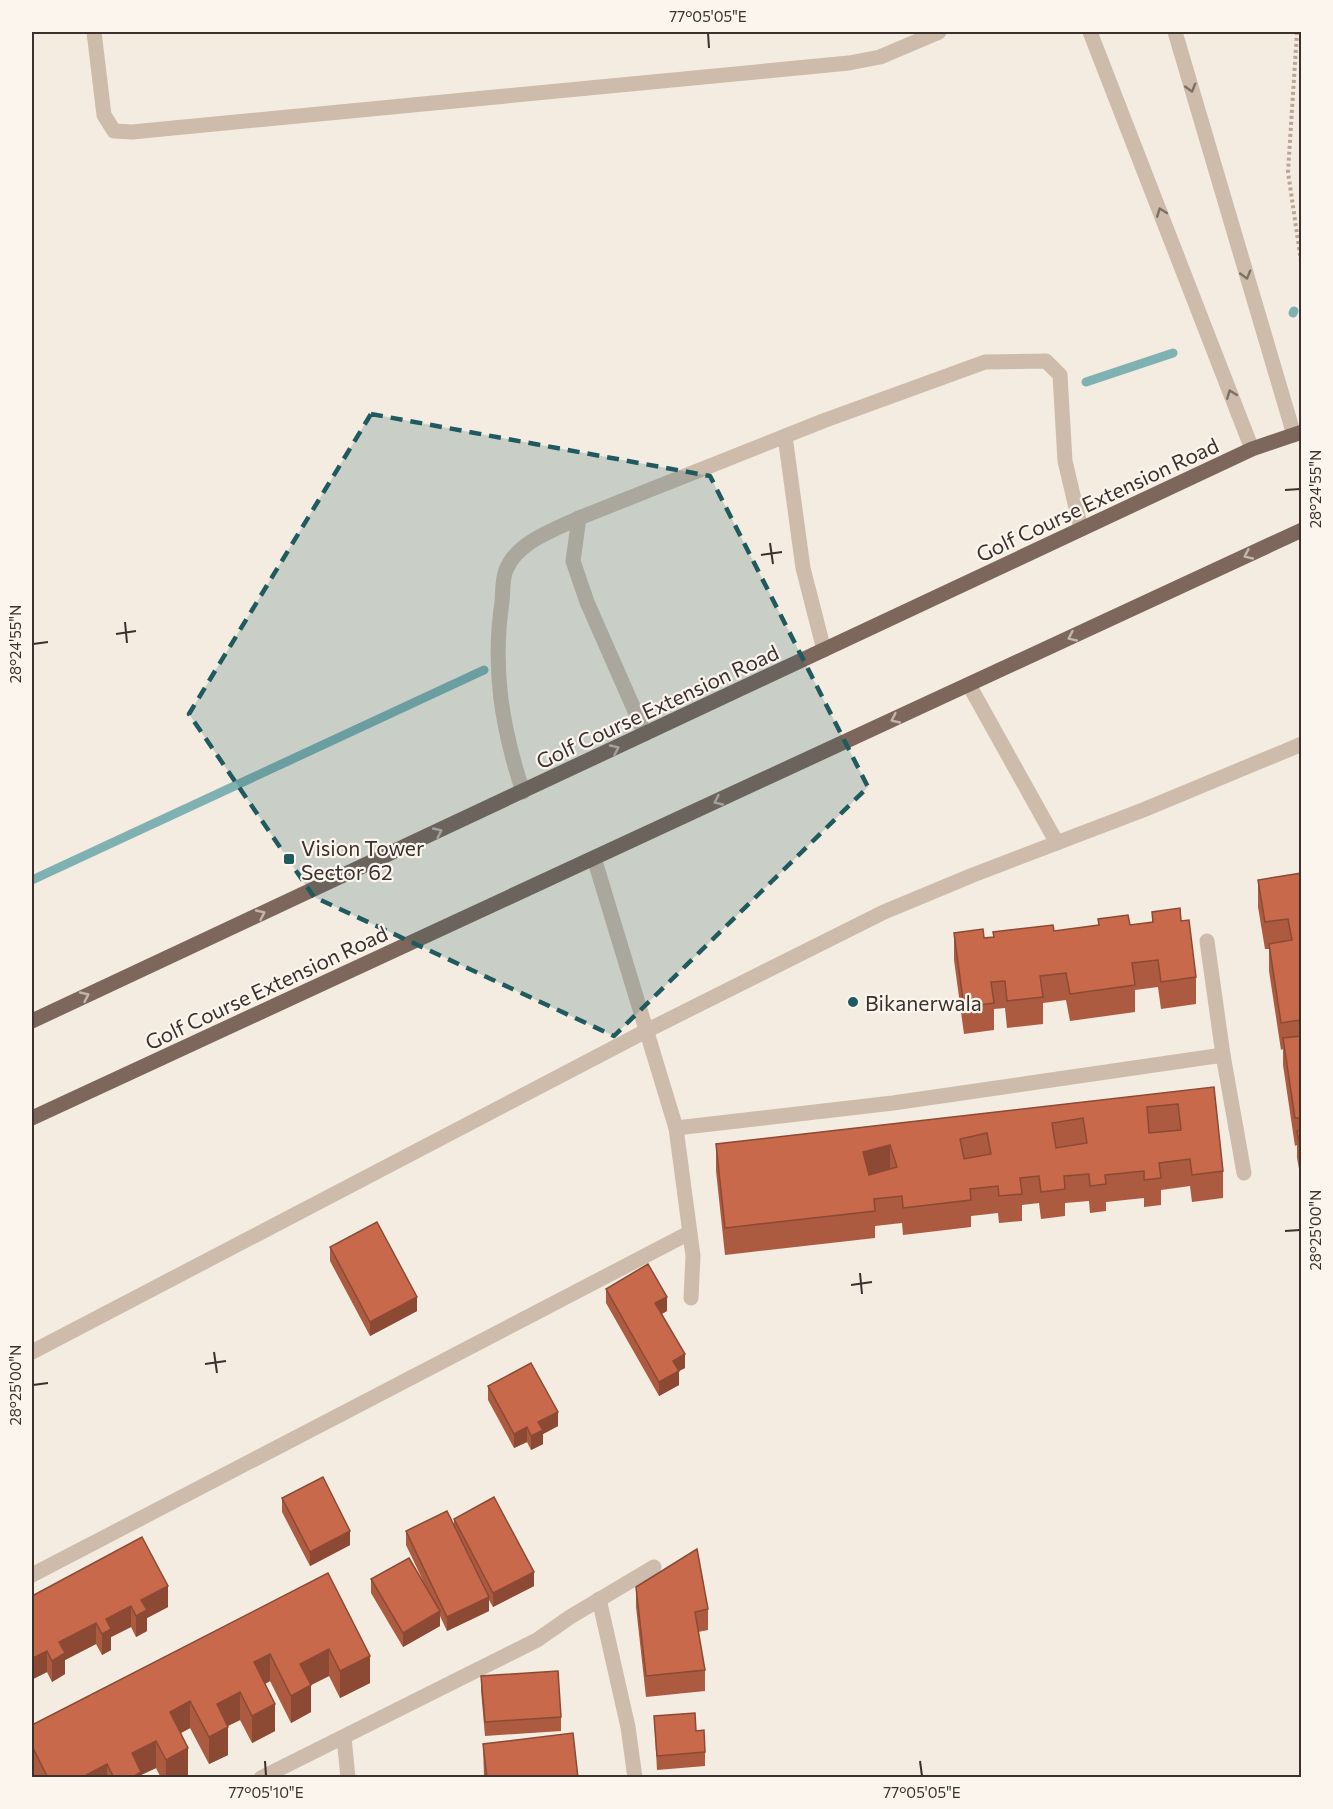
<svg xmlns="http://www.w3.org/2000/svg" width="1333" height="1809" font-family="Commissioner,sans-serif">
<style>
.lines{fill:none;stroke-linecap:round;stroke-linejoin:round}
.stream{stroke:#7fb0b2;stroke-width:9}
.path{stroke:#b9a596;stroke-width:4;stroke-dasharray:3 3;stroke-linecap:butt}
.minor{stroke:#cdbbac;stroke-width:15}
.major{stroke:#7d675c;stroke-width:15}
.wall{fill:#ac5a40}
.shaded-wall{fill:#8c4a34}
.building{fill:#c8694b;stroke:#8c4a34;stroke-width:1.5;fill-rule:evenodd}
.oneway{stroke:#7d6f65}
.oneway2{stroke:#c2b5ac}
.marked{fill:#1f5a5e;fill-opacity:0.2;stroke:#1f5a5e;stroke-width:4.5;stroke-dasharray:12 8;stroke-linejoin:round}
.ticks{fill:none;stroke:#3b302b;stroke-width:2}
.poi-dot{fill:#1f5a5e;stroke:#fbf5ee;stroke-width:2}
.labels{text-anchor:middle;dominant-baseline:central;stroke-width:4.5;stroke-linejoin:round;paint-order:stroke}
.street-label{font-size:21px;fill:#3b302b;stroke:#fbf5ee}
.poi-label{font-size:21px;fill:#3b302b;stroke:#fbf5ee;text-anchor:start}
.neatline{fill:none;stroke:#3b302b;stroke-width:2}
.ticks-label{font-size:15px;text-anchor:middle;fill:#3b302b}
</style>
<rect width="100%" height="100%" fill="#f4ebe1"/>
<g class="lines">
<!-- stream -->
<g class="stream">
<path d="M1293,313L1294,311"/>
<path d="M1086,382L1173,353"/>
<path d="M32,880L484,670"/>
</g>
<!-- path -->
<path class="path" d="M1297,32L1288,172L1302,268"/>
<!-- minor -->
<g class="minor">
<path d="M94,32L104,115L114,131L132,132L849,63L880,57L939,32"/>
<path d="M1090,32L1252,449"/>
<path d="M1175,32L1294,435"/>
<path d="M785,436L803,568L824,650"/>
<path d="M969,685L1057,843"/>
<path d="M645,734L587,602L573,561L579,518L823,421L985,362L1046,361L1060,375L1065,461L1081,529"/>
<path d="M523,792C502,728 492,669 502,602C503,592 502,579 506,570C517,542 554,530 579,518"/>
<path d="M594,858L676,1128L693,1256L691,1298"/>
<path d="M1207,941L1223,1055"/>
<path d="M676,1128L893,1103L1223,1055L1244,1173"/>
<path d="M32,1352L646,1031L884,912L973,875L1143,810L1302,744"/>
<path d="M32,1575L689,1233"/>
<path d="M599,1599L628,1727L635,1778"/>
<path d="M344,1737L348,1778"/>
<path d="M261,1778L537,1640L570,1617L654,1567"/>
</g>
<!-- major -->
<g class="major">
<path d="M32,1021L1252,449L1302,432"/>
<path d="M32,1118L1302,530"/>
</g>
</g>
<!-- wall -->
<g class="wall">
<path d="M1302,873V1185L1297,1158V1145L1295,1146L1283,1065V1049L1281,1050L1269,971V949H1265L1258,907V880Z"/>
<path d="M1152,912L1181,921L1196,977V1004L1161,1009L1158,987L1135,990V1012L1070,1021L1066,1000L1043,1003V1024L1007,1028L1005,1008L994,1009V1030L964,1034L954,960V933L984,938L993,937V932L1054,931L1098,926V919L1130,925L1152,922Z"/>
<path d="M1214,1087L1223,1171V1198L1192,1202L1190,1186L1161,1190V1205L1144,1207V1198L1106,1202V1211L1090,1213L1089,1201L1065,1203V1216L1041,1219L1039,1203L1022,1205V1221L999,1223L998,1213L971,1216V1227L903,1235L902,1223L875,1226V1238L725,1255L716,1171V1144Z"/>
<path d="M330,1247L417,1311L370,1336L330,1261Z"/>
<path d="M606,1289L667,1311L662,1314L685,1368L679,1371V1385L659,1396L606,1303Z"/>
<path d="M488,1386L558,1426L543,1434V1444L531,1450L527,1442L514,1448L488,1400Z"/>
<path d="M282,1498L350,1545L310,1566L282,1512Z"/>
<path d="M454,1519L534,1586L493,1607L489,1600V1611L447,1631L440,1616V1626L403,1647L371,1593V1579L426,1587L406,1545V1531L454,1524Z"/>
<path d="M328,1573L370,1683L340,1698L329,1676L311,1685V1712L291,1723L270,1681L265,1684L275,1731L252,1743L240,1720L228,1726V1755L209,1764L190,1728L181,1733L188,1775L184,1778H161L156,1768L141,1775V1778H34L32,1773V1725Z"/>
<path d="M636,1587L708,1609V1630L698,1632L705,1670V1691L646,1697L636,1607Z"/>
<path d="M32,1596L168,1607L147,1618V1631L136,1637L131,1627L111,1637V1650L102,1655L96,1644L65,1660V1674L52,1682L47,1672L33,1679L32,1677Z"/>
<path d="M481,1676L561,1717V1731L485,1736L481,1690Z"/>
<path d="M654,1716L696,1731L705,1752V1766L657,1770Z"/>
<path d="M483,1744L578,1778H484Z"/>
</g>
<!-- shaded-wall -->
<g class="shaded-wall">
<path d="M890,1145V1172L863,1179V1152Z"/>
<path d="M417,1297V1311L370,1336V1322Z"/>
<path d="M667,1297V1311L655,1317V1303Z"/>
<path d="M685,1354V1368L679,1371V1385L659,1396V1382L673,1361Z"/>
<path d="M558,1412V1426L543,1434V1444L531,1450V1436L538,1422Z"/>
<path d="M527,1427V1442L514,1448V1434Z"/>
<path d="M350,1531V1545L310,1566V1552Z"/>
<path d="M534,1572V1586L493,1607V1593Z"/>
<path d="M168,1586V1607L147,1618V1631L136,1637V1616L141,1600Z"/>
<path d="M489,1597V1611L447,1631V1617Z"/>
<path d="M131,1606V1627L111,1637V1650L102,1655V1634L106,1619Z"/>
<path d="M440,1611V1626L403,1647V1633Z"/>
<path d="M96,1623V1644L65,1660V1674L52,1682V1661L59,1642Z"/>
<path d="M329,1649V1676L311,1685V1712L291,1723V1696L300,1664Z"/>
<path d="M47,1651V1672L33,1679V1658Z"/>
<path d="M270,1654V1681L254,1690V1662Z"/>
<path d="M370,1656V1683L340,1698V1671Z"/>
<path d="M240,1692V1720L217,1731V1704Z"/>
<path d="M190,1701V1728L170,1739V1712Z"/>
<path d="M275,1704V1731L252,1743V1716Z"/>
<path d="M228,1727V1755L209,1764V1737Z"/>
<path d="M156,1741V1768L141,1775V1778H131L132,1753Z"/>
<path d="M188,1748V1775L184,1778H166V1760Z"/>
<path d="M107,1764V1778H86V1775Z"/>
</g>
<!-- building -->
<g class="building">
<path d="M1302,873V1118H1295L1283,1038L1301,1036L1299,1020L1281,1023L1269,944L1292,940L1288,919L1265,922L1258,880Z"/>
<path d="M1180,908L1181,921L1189,920L1196,977L1161,982L1158,960L1132,963L1135,985L1070,994L1066,973L1040,976L1043,997L1007,1001L1005,981L991,982L994,1003L964,1007L954,933L983,929L984,938L994,937L993,932L1053,925L1054,931L1099,925L1098,919L1128,915L1130,925L1153,922L1152,912Z"/>
<path d="M1214,1087L1223,1171L1192,1175L1190,1159L1159,1163L1161,1178L1144,1180V1171L1105,1175L1106,1184L1090,1186L1089,1174L1064,1176L1065,1189L1041,1192L1039,1176L1020,1178L1022,1194L999,1196L998,1186L970,1189L971,1200L903,1208L902,1196L874,1199L875,1211L725,1228L716,1144ZM1178,1104L1181,1130L1149,1133L1147,1107ZM1083,1118L1087,1143L1056,1148L1052,1123ZM987,1133L991,1154L964,1159L960,1139ZM890,1145L897,1167L869,1175L863,1152Z"/>
<path d="M1302,1130V1158L1297,1131Z"/>
<path d="M377,1222L417,1297L370,1322L330,1247Z"/>
<path d="M648,1264L667,1297L655,1303L685,1354L673,1361L679,1371L659,1382L606,1289Z"/>
<path d="M531,1363L558,1412L538,1422L543,1430L531,1436L527,1427L514,1434L488,1386Z"/>
<path d="M323,1477L350,1531L310,1552L282,1498Z"/>
<path d="M494,1497L534,1572L493,1593L454,1519Z"/>
<path d="M447,1511L489,1597L447,1617L406,1531Z"/>
<path d="M142,1537L168,1586L141,1600L147,1610L136,1616L131,1606L106,1619L111,1629L102,1634L96,1623L59,1642L65,1653L52,1661L47,1651L33,1658L32,1656V1596Z"/>
<path d="M697,1549L708,1609L695,1612L705,1670L646,1676L636,1587Z"/>
<path d="M409,1558L440,1611L403,1633L371,1579Z"/>
<path d="M328,1573L370,1656L340,1671L329,1649L300,1664L311,1685L291,1696L270,1654L254,1662L275,1704L252,1716L240,1692L217,1704L228,1727L209,1737L190,1701L170,1712L188,1748L166,1760L156,1741L132,1753L141,1772L131,1778H114L107,1764L86,1775L87,1778H48L32,1746V1725Z"/>
<path d="M558,1671L561,1717L485,1722L481,1676Z"/>
<path d="M695,1713L696,1731L704,1730L705,1752L657,1756L654,1716Z"/>
<path d="M573,1733L578,1778H487L483,1744Z"/>
</g>
<!-- one-way arrows -->
<defs><path id="oneway-chevron" d="M-2-3.5L2.5 0L-2 3.5" fill="none" stroke-width="1.6" stroke-linecap="round" stroke-linejoin="round" transform="scale(1.5)"/></defs>
<g class="oneway">
<use href="#oneway-chevron" transform="translate(1191 88) rotate(74)"/>
<use href="#oneway-chevron" transform="translate(1161 212) rotate(-111)"/>
<use href="#oneway-chevron" transform="translate(1246 275) rotate(74)"/>
<use href="#oneway-chevron" transform="translate(1231 394) rotate(-111)"/>
</g>
<g class="oneway2">
<use href="#oneway-chevron" transform="translate(1248 555) rotate(155)"/>
<use href="#oneway-chevron" transform="translate(1072 637) rotate(155)"/>
<use href="#oneway-chevron" transform="translate(895 719) rotate(155)"/>
<use href="#oneway-chevron" transform="translate(615 749) rotate(-25)"/>
<use href="#oneway-chevron" transform="translate(718 801) rotate(155)"/>
<use href="#oneway-chevron" transform="translate(438 832) rotate(-25)"/>
<use href="#oneway-chevron" transform="translate(261 914) rotate(-25)"/>
<use href="#oneway-chevron" transform="translate(85 996) rotate(-25)"/>
</g>
<!-- marked area -->
<path class="marked" d="M371,414L710,476L868,787L614,1036L314,897L189,714Z"/>
<!-- ticks -->
<path class="ticks" d="M708,33L709,48M1285,490L1300,489M770,543L773,564M761,555L782,552M125,622L127,643M116,634L136,631M33,644L48,642M1285,1231L1300,1230M860,1273L862,1294M851,1285L872,1282M214,1352L217,1373M205,1364L226,1361M33,1385L48,1383M265,1761L266,1776M920,1761L922,1776"/>
<!-- markers -->
<g class="poi-dot">
<rect x="283" y="853" width="12" height="12" rx="3"/>
<circle cx="853" cy="1002" r="6"/>
</g>
<g class="labels">
<!-- street labels -->
<g class="street-label">
<text transform="translate(1097 499) rotate(-25)">Golf Course Extension Road</text>
<text transform="translate(657 706) rotate(-25)">Golf Course Extension Road</text>
<text transform="translate(266 987) rotate(-25)">Golf Course Extension Road</text>
</g>
<!-- poi labels -->
<g class="poi-label">
<text x="301" y="847">Vision Tower<tspan x="301" dy="24">Sector 62</tspan></text>
<text x="865" y="1002">Bikanerwala</text>
</g>
</g>
<!-- border -->
<rect width="1333" height="1809" fill="none" stroke="#fbf5ee" stroke-width="66"/>
<rect x="33" y="33" width="1267" height="1743" class="neatline"/>
<g class="ticks-label">
<text x="708" y="22">77°05'05"E</text>
<text transform="translate(1316 489) rotate(-90)" y="5">28°24'55"N</text>
<text transform="translate(16 644) rotate(-90)" y="5">28°24'55"N</text>
<text transform="translate(1316 1230) rotate(-90)" y="5">28°25'00"N</text>
<text transform="translate(16 1385) rotate(-90)" y="5">28°25'00"N</text>
<text x="266" y="1798">77°05'10"E</text>
<text x="922" y="1798">77°05'05"E</text>
</g>
</svg>
